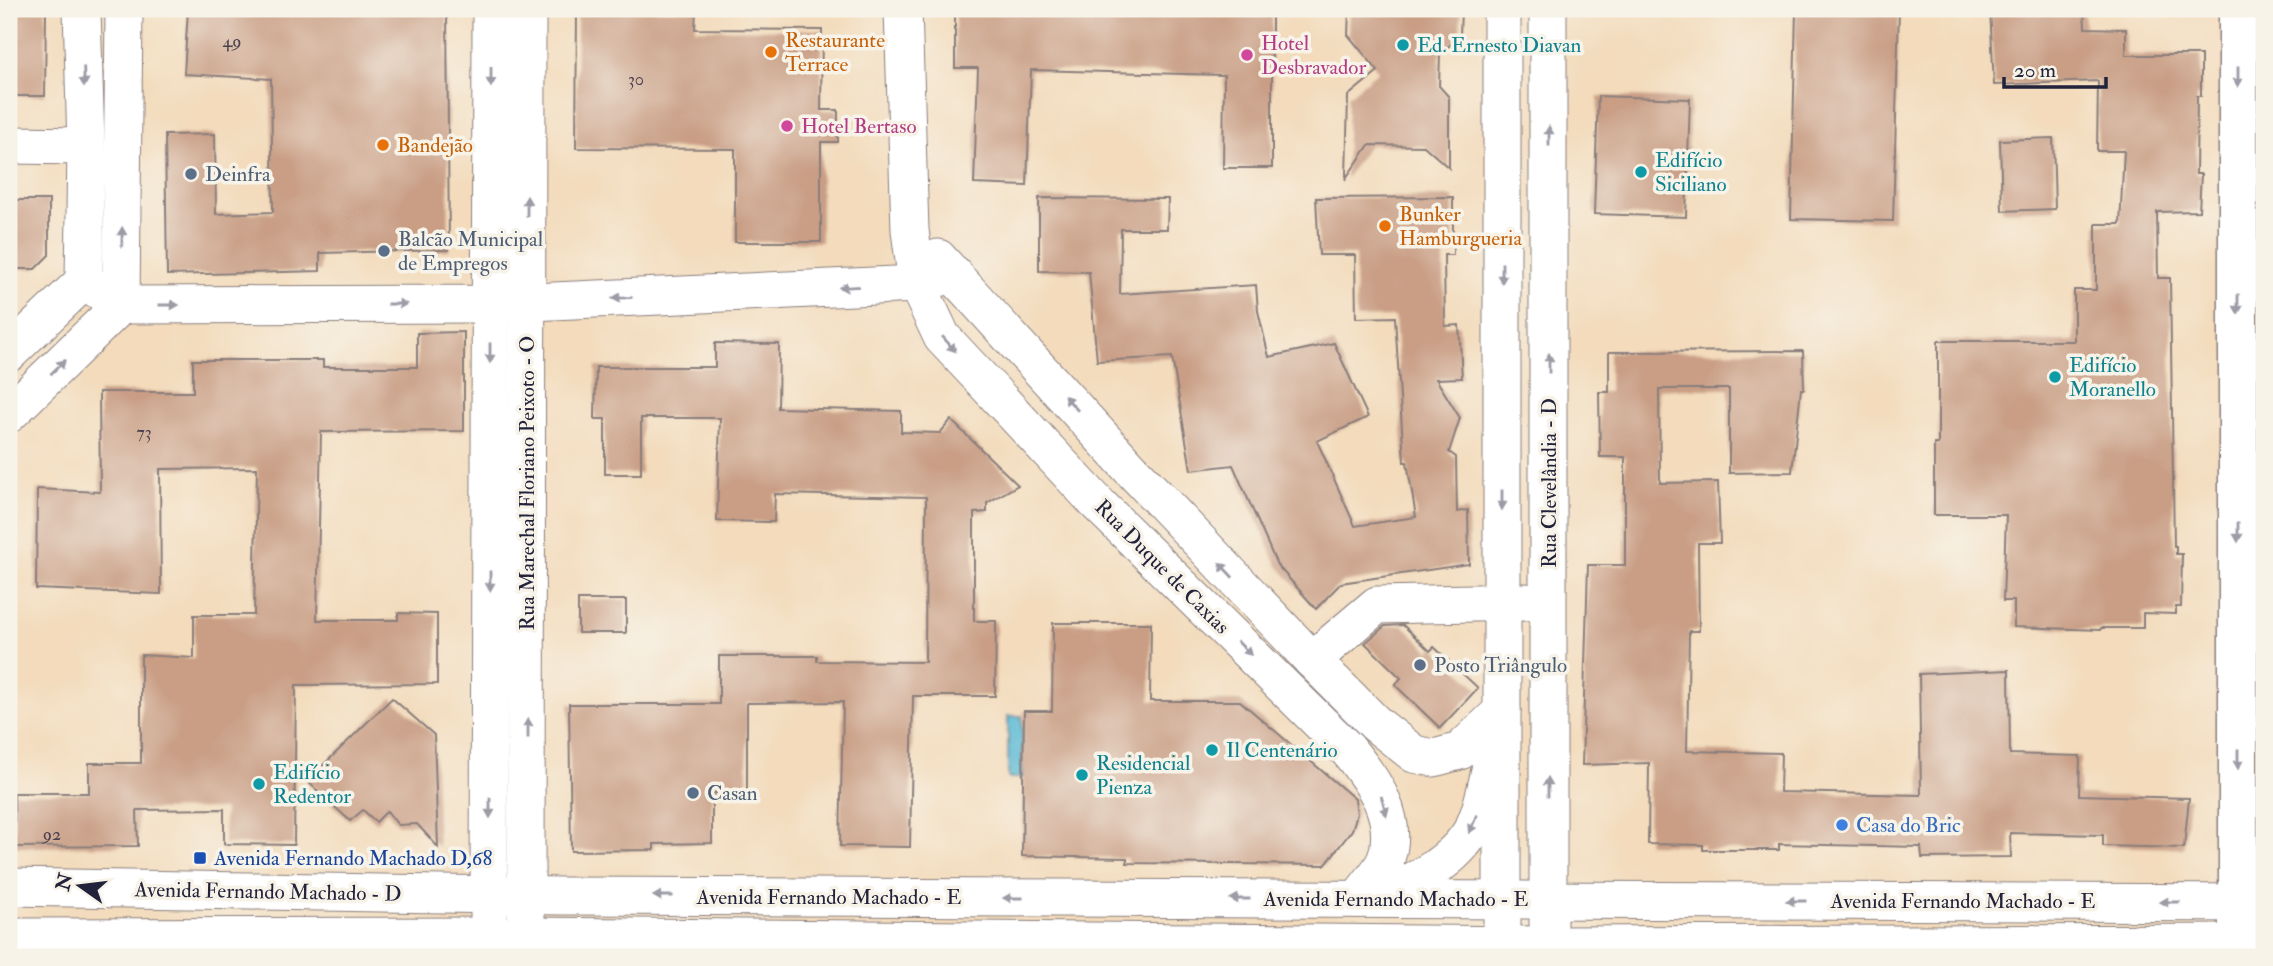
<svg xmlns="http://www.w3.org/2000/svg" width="2273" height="966" font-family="'IM FELL Double Pica',serif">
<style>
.water{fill:#55b8d4;stroke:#3c6d88;stroke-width:2}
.building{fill:#c99e85}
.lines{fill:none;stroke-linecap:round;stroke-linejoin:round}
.minor-casing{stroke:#8a7e7c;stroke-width:39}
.major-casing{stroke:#8a7e7c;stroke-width:41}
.minor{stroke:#fff;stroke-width:37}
.major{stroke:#fff;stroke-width:38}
.oneway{fill:#9c9ca7}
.culture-dot{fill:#0f9aa8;stroke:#f7f3e8;stroke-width:2.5}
.food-dot{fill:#e8710a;stroke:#f7f3e8;stroke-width:2.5}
.hotel-dot{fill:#d1479c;stroke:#f7f3e8;stroke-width:2.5}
.service-dot{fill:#5c6f8a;stroke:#f7f3e8;stroke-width:2.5}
.shop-dot{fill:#3f7fe0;stroke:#f7f3e8;stroke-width:2.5}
.transit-dot{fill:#1a4fb4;stroke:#f7f3e8;stroke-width:2.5}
.labels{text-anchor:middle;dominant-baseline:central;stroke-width:7;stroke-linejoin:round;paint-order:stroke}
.number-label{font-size:18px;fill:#4c414e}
.food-label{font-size:21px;fill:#c56008;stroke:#f7f3e8;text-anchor:start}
.hotel-label{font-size:21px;fill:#b23c85;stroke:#f7f3e8;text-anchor:start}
.culture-label{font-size:21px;fill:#0d838f;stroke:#f7f3e8;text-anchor:start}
.service-label{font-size:21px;fill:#4e5e75;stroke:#f7f3e8;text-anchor:start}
.street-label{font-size:21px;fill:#22223b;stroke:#f7f3e8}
.shop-label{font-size:21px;fill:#366cbe;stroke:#f7f3e8;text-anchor:start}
.transit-label{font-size:21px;fill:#164399;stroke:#f7f3e8;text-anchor:start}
</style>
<rect width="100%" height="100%" fill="#f7f3e8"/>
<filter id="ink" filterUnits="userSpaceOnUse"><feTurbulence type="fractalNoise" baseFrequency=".0143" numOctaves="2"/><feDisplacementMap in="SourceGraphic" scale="14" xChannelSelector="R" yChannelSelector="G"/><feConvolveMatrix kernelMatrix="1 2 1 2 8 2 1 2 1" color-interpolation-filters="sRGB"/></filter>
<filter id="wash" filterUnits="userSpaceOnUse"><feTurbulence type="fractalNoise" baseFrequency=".00686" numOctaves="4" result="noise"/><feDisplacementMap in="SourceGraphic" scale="28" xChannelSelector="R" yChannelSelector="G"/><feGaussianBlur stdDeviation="1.57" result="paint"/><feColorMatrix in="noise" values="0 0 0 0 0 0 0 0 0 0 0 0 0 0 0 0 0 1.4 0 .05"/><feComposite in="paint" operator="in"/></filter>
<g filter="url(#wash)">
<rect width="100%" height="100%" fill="#f3dbbc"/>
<!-- water -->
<rect class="water" x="1008" y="716" width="14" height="62"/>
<g id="blocks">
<!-- building -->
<g class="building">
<path d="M9,9H46L45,96H9Z"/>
<path d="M188,9H447L449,250L320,253V271L167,275L165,135L215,134L216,214L273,212L271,79L184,74Z"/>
<path d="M577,9L696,10L695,29L822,30L821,110H838V142H821V242H735V149L576,148Z"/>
<path d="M955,9H1272V168H1223L1224,75L1031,70L1027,186L974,184L978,68H955Z"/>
<path d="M1349,9H1461L1460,36L1440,54L1439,86L1449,97V168L1424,146L1369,145L1346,178L1348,96L1378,71L1348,35Z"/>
<path d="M1796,9H1899L1893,221L1791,219Z"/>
<path d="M1990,9H2084L2085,28L2126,29V55H2201V96H2197L2196,174H2201L2199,211L2157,212L2158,278H2170L2174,546H2176V554H2182L2181,607H2176V614L2143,613V628H2101L2100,630L2014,627V601H2003L2006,515H1934V444H1938V341H2074V290H2096V224H2120L2124,151H2097L2098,81L1994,85Z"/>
<path d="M1598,96L1690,99L1686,217L1594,214Z"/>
<path d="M2053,138L2055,209L2002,211L2000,140Z"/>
<path d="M1453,197V255H1444L1445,326L1459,325L1462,378L1436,379L1460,418L1449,452L1456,457L1457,512L1468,510L1469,564L1341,583L1316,609L1277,565L1233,465L1191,470L1172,357L1097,361L1089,272L1039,271V198L1168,199L1167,229H1121L1120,294L1256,285L1258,311L1269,357L1334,343L1368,417L1317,441L1355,526L1416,517L1407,462H1404L1395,317L1356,318L1355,255H1319L1316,198Z"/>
<path d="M9,200H49V255L35,269H9Z"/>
<path d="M464,332V431L321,432L317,620H398V613L437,614V684L296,685L294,845L224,844V809L137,810L138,846L15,847L14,793H89V763H141V655L194,658V615H254L257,468L160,469L161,594L36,589L37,489L100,492L99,392H193V360H323V367H417V333Z"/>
<path d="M715,343L779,344L778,408L901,411V432L940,433L951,420L1018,485L987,503V512L974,513V621H996L995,696H913L910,847L840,846L843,702L747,703V793H712V843L654,844V850L571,851L569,704H719V656H817V661L925,662L926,497L775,494L774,522L717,521L720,418H641V474H605V419H595L596,367H715Z"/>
<path d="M1803,351L1804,389H1801L1792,472L1729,473V389H1659L1660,483L1718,482L1720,543H1698L1699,631H1689L1687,751L1781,753L1780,792L1921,795L1919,674L2009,670L2010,754L2080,756L2079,795L2189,798L2184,848L2103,846V835L2010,833L2011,857L1922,858L1921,847L1779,844V850H1703V845L1648,844L1649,763L1582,765L1588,565H1625V457H1600L1599,392H1609V352Z"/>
<rect x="578" y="600" width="48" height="33"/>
<path d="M1053,623H1151L1150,701H1240L1355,799L1357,814L1352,830L1325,865L1127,863V858L1022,856L1024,711H1052Z"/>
<path d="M1403,625L1430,651L1434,647L1478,688L1440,728L1395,685L1401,678L1365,643L1385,626Z"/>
<path d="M392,698L434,735L438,847L417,824L398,825L387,811L376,822L363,810L350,821L307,781Z"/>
</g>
</g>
</g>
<g filter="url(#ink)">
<use href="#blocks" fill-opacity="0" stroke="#8a7e7c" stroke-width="2"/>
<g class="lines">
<!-- minor casing -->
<g class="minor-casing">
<g id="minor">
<path d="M82,9L86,146L84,281"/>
<path d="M903,9L910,230L917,284L942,337L1097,503L1348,750C1372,780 1400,816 1386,859C1381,872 1366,887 1358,899"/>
<path d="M9,145L86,146"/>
<path d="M938,258L1129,467L1312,660L1376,724L1414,754L1434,758L1460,751L1502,711"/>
<path d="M84,281L121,305L490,304L917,284L954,274"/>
<path d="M9,353L84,281"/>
<path d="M9,414L121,305L124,9"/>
<path d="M1312,660L1377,605L1525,602"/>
<path d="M9,887L561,896L2264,903"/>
<path d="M1381,893C1413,885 1457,859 1473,828C1482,811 1486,788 1490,770"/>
<path d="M489,918L491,9"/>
<path d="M526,918L527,9"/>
<path d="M1502,925V9"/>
<path d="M1548,925V9"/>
<path d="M9,937L525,936L1547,945L2264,943"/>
</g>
</g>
<!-- major casing -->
<g class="major-casing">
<path id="major" d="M2238,9V957"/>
</g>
<!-- minor -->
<use href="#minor" class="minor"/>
<!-- major -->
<use href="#major" class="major"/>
</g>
<!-- one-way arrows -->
<defs><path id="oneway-solid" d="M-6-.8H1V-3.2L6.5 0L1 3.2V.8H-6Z" transform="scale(1.75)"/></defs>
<g class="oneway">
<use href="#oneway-solid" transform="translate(84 77) rotate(88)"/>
<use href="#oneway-solid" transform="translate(491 77) rotate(90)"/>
<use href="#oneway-solid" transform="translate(2238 77) rotate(90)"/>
<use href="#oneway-solid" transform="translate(1549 136) rotate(-90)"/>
<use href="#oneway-solid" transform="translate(527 206) rotate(-90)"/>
<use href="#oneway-solid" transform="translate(122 237) rotate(-89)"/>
<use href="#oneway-solid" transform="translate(1502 273) rotate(90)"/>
<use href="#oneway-solid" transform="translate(849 287) rotate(177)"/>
<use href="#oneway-solid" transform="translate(622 298) rotate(177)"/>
<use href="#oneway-solid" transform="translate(397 304)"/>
<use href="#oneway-solid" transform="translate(2238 304) rotate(90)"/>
<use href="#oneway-solid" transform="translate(169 305)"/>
<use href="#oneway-solid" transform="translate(949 344) rotate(49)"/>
<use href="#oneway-solid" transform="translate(490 353) rotate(90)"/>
<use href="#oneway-solid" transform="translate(1549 363) rotate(-90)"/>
<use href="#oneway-solid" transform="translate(58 367) rotate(-44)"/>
<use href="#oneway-solid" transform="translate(1071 403) rotate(-132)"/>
<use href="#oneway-solid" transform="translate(1502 500) rotate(90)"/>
<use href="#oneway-solid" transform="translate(2238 532) rotate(90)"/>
<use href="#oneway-solid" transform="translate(1226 570) rotate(-133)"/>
<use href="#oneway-solid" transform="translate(490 581) rotate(90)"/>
<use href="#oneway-solid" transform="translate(1244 648) rotate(45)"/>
<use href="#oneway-solid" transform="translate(528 728) rotate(-90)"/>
<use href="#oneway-solid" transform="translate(2238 759) rotate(90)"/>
<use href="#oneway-solid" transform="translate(1548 787) rotate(-90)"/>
<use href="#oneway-solid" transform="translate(1384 806) rotate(74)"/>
<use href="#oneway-solid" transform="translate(490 808) rotate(90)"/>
<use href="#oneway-solid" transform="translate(1473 824) rotate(115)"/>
<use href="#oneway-solid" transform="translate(663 896) rotate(-180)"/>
<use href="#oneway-solid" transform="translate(1013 898) rotate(-180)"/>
<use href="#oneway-solid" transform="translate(1240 899) rotate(-180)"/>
<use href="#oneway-solid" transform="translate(1796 901) rotate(-180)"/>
<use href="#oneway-solid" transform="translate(2170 902) rotate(-180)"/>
</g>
</g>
<!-- markers -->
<g class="culture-dot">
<circle cx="1403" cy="45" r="7"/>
<circle cx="1641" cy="172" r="7"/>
<circle cx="2055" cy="377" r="7"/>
<circle cx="1212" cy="750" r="7"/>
<circle cx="1082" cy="775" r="7"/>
<circle cx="259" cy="784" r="7"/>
</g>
<g class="food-dot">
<circle cx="771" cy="52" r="7"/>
<circle cx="383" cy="145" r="7"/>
<circle cx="1385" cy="226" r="7"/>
</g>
<g class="hotel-dot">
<circle cx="1247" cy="55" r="7"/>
<circle cx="787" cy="126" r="7"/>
</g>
<g class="service-dot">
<circle cx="191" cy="174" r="7"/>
<circle cx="384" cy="251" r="7"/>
<circle cx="1420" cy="665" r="7"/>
<circle cx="693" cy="793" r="7"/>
</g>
<circle class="shop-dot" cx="1842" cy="825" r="7"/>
<rect class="transit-dot" x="193" y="851" width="14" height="14" rx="3.5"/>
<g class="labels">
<!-- number labels -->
<g class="number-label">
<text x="232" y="41">49</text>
<text x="636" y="79">30</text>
<text x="144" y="432">73</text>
<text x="52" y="834">92</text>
</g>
<!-- food labels -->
<g class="food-label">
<text x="785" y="40">Restaurante<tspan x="785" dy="24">Terrace</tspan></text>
<text x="397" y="145">Bandejão</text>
<text x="1399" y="214">Bunker<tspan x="1399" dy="24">Hamburgueria</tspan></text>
</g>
<!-- hotel labels -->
<g class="hotel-label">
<text x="1261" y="43">Hotel<tspan x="1261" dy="24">Desbravador</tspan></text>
<text x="801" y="126">Hotel Bertaso</text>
</g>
<!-- culture labels -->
<g class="culture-label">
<text x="1417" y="45">Ed. Ernesto Diavan</text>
<text x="1655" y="160">Edifício<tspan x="1655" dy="24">Siciliano</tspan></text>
<text x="2069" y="365">Edifício<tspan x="2069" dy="24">Moranello</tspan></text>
<text x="1226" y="750">Il Centenário</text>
<text x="1096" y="763">Residencial<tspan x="1096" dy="24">Pienza</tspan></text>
<text x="273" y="772">Edifício<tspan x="273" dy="24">Redentor</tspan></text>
</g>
<!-- service labels -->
<g class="service-label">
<text x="205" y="174">Deinfra</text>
<text x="398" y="239">Balcão Municipal<tspan x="398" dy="24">de Empregos</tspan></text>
<text x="1434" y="665">Posto Triângulo</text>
<text x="707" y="793">Casan</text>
</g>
<!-- street labels -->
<g class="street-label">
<text transform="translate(527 483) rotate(-90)">Rua Marechal Floriano Peixoto - O</text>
<text transform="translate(1549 483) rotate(-90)">Rua Clevelândia - D</text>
<text transform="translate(1162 567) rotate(45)">Rua Duque de Caxias</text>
<text transform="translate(268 892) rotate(1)">Avenida Fernando Machado - D</text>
<text x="829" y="897">Avenida Fernando Machado - E</text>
<text x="1396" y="899">Avenida Fernando Machado - E</text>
<text x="1963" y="901">Avenida Fernando Machado - E</text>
</g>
<!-- shop labels -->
<g class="shop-label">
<text x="1856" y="825">Casa do Bric</text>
</g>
<!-- transit labels -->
<g class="transit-label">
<text x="214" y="858">Avenida Fernando Machado D,68</text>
</g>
</g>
<!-- margin -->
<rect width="2273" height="966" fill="none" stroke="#f7f3e8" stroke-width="35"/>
<!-- north arrow -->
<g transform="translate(80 886) rotate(284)" stroke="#f7f3e8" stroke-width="5" paint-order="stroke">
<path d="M0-5L12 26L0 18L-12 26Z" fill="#22223b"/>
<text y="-10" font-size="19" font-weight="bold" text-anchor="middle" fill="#22223b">N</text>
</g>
<!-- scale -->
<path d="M2004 77v10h102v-10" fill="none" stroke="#22223b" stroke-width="3.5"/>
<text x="2014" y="77" font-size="21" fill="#22223b" stroke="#f7f3e8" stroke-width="5" paint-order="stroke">20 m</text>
</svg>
